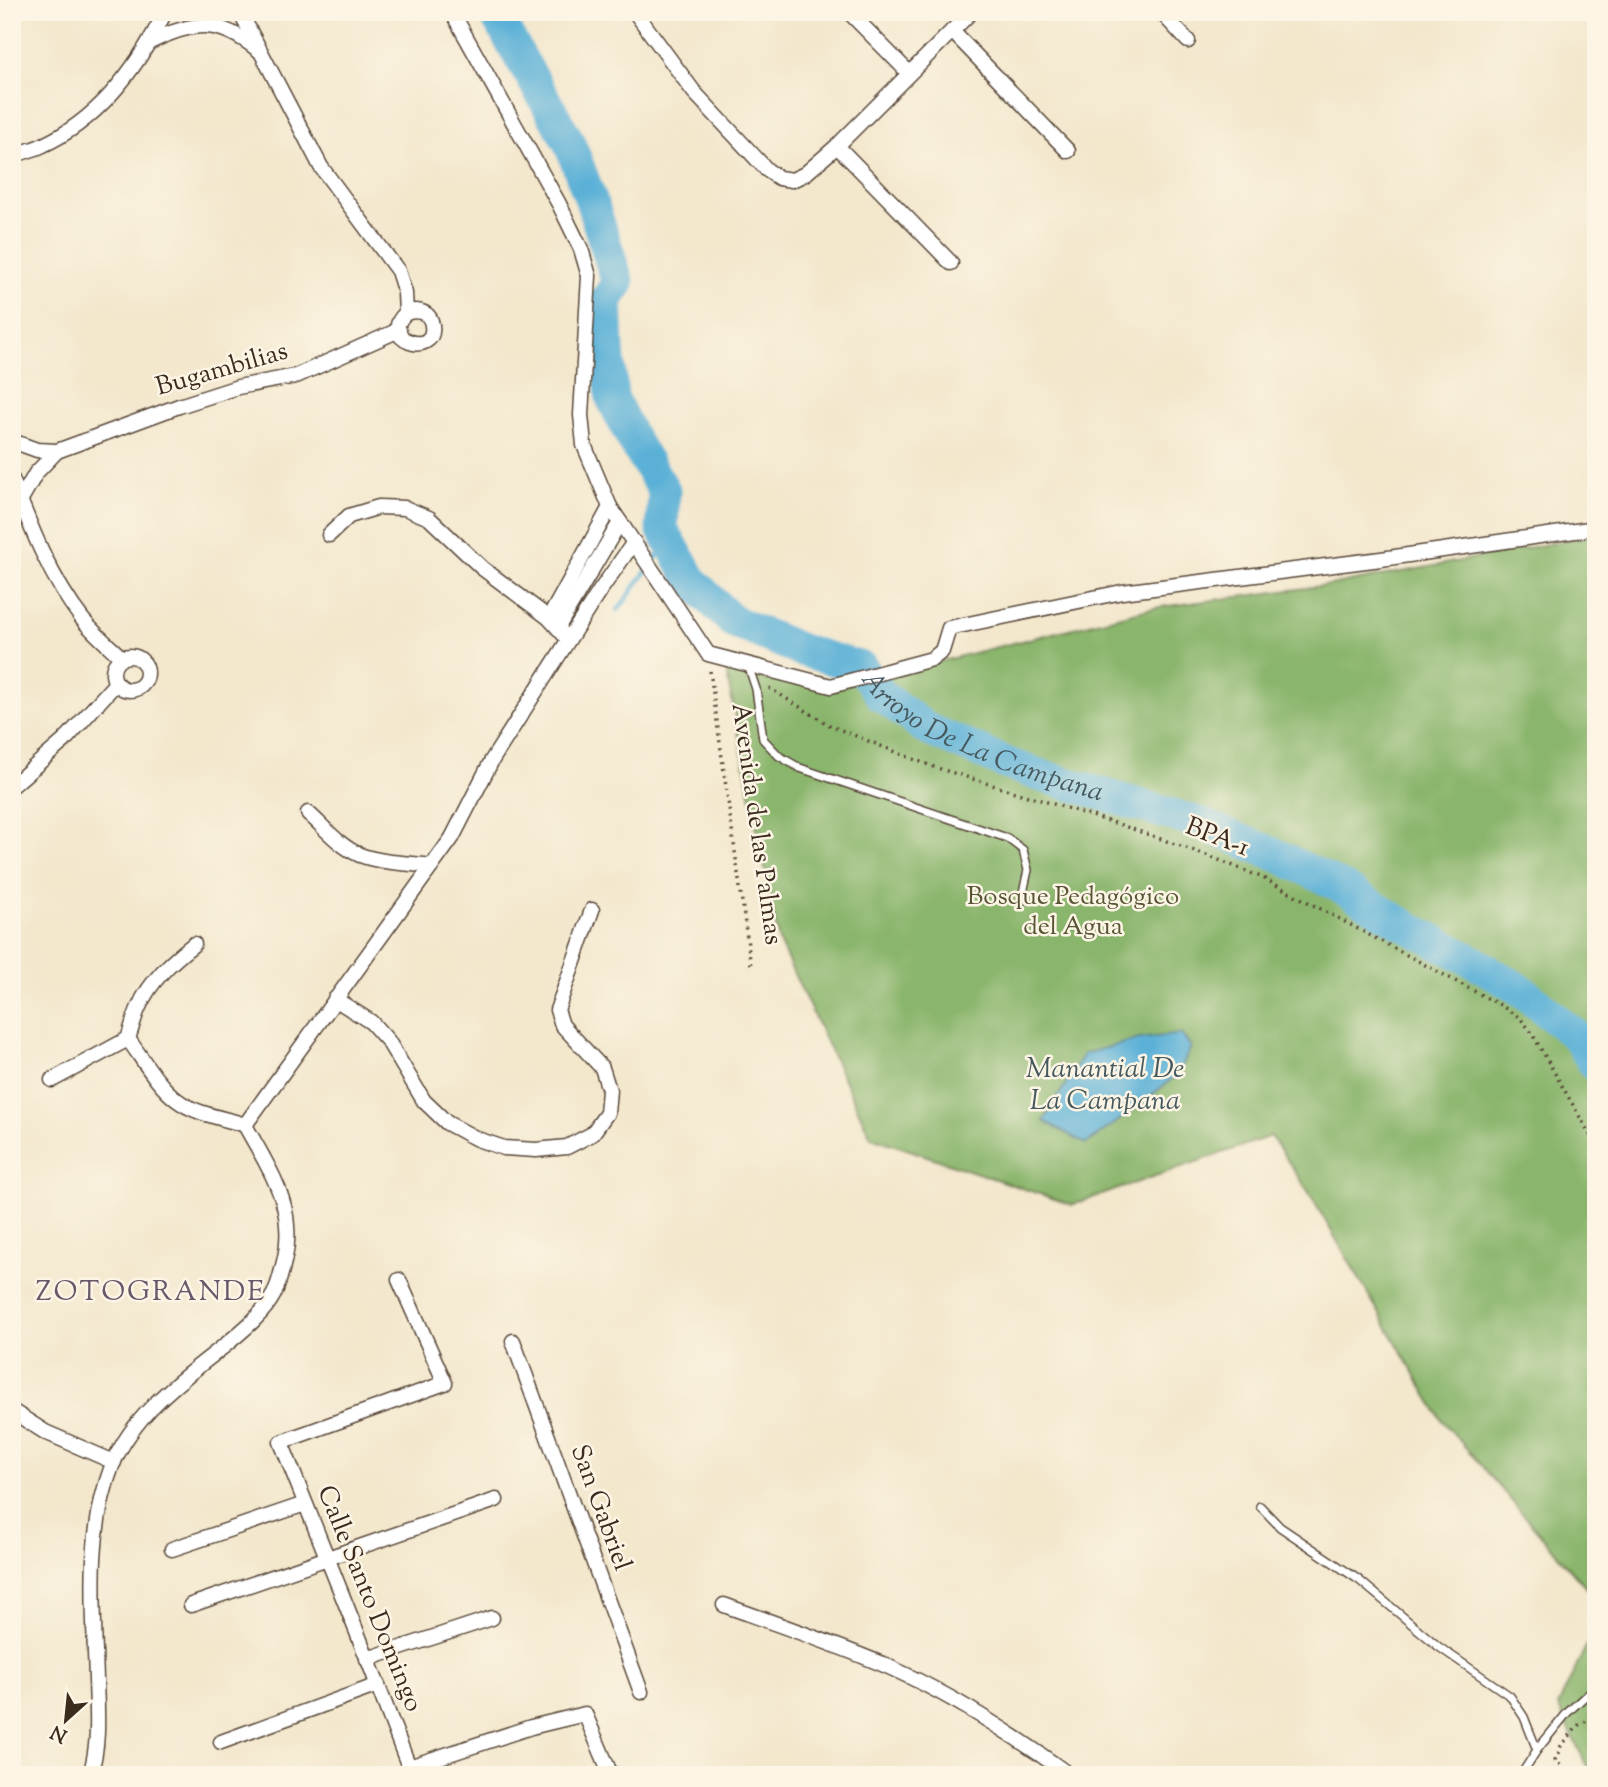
<svg xmlns="http://www.w3.org/2000/svg" width="1608" height="1787" font-family="'Sorts Mill Goudy',serif">
<style>
.forest{fill:#8ab56c;stroke:#627045;stroke-width:2}
.water{fill:#5ab0d7;stroke:#4a6d7a;stroke-width:2}
.lines{fill:none;stroke-linecap:round;stroke-linejoin:round}
.stream{stroke:#5ab0d7;stroke-width:5}
.river{stroke:#5ab0d7;stroke-width:33}
.lane-casing{stroke:#574638;stroke-width:10}
.street-casing{stroke:#574638;stroke-width:17}
.path{stroke:#574638;stroke-width:3.5;stroke-dasharray:2 5;stroke-linecap:butt}
.lane{stroke:#fff;stroke-width:7}
.street{stroke:#fff;stroke-width:14}
.labels{text-anchor:middle;dominant-baseline:central;stroke-width:5;stroke-linejoin:round;paint-order:stroke}
.street-label{font-size:26px;fill:#3b2a1e;stroke:#fcf5e5}
.park-label{font-size:26px;fill:#585436;stroke:#fcf5e5}
.water-label{font-size:28px;font-style:italic;fill:#46595f;stroke:#fcf5e5}
.neighbourhood-label{font-size:28px;letter-spacing:2px;fill:#68586a;stroke:#fcf5e5}
</style>
<rect width="100%" height="100%" fill="#fcf5e5"/>
<filter id="ink" filterUnits="userSpaceOnUse"><feTurbulence type="fractalNoise" baseFrequency=".0143" numOctaves="2"/><feDisplacementMap in="SourceGraphic" scale="14" xChannelSelector="R" yChannelSelector="G"/><feConvolveMatrix kernelMatrix="1 2 1 2 8 2 1 2 1" color-interpolation-filters="sRGB"/></filter>
<filter id="wash" filterUnits="userSpaceOnUse"><feTurbulence type="fractalNoise" baseFrequency=".00686" numOctaves="4" result="noise"/><feDisplacementMap in="SourceGraphic" scale="28" xChannelSelector="R" yChannelSelector="G"/><feGaussianBlur stdDeviation="1.57" result="paint"/><feColorMatrix in="noise" values="0 0 0 0 0 0 0 0 0 0 0 0 0 0 0 0 0 1.4 0 .05"/><feComposite in="paint" operator="in"/></filter>
<g filter="url(#wash)">
<rect width="100%" height="100%" fill="#f3e7cc"/>
<!-- forest -->
<g class="forest">
<path d="M1596,535V1599L1441,1419L1308,1191L1271,1136L1072,1205L871,1137L779,942L726,670L834,688L1153,608L1344,583Z"/>
<path d="M1596,1625V1775H1591L1558,1706Z"/>
</g>
<!-- water -->
<path class="water" d="M1181,1034L1191,1047L1179,1073L1132,1111L1086,1144L1044,1121L1083,1054L1139,1039Z"/>
<g class="lines">
<!-- stream -->
<path class="stream" d="M618,610L669,540"/>
<!-- river -->
<path class="river" id="s1" d="M494,12L569,142L591,200L618,283L606,300L608,348L612,398L634,442L664,490L662,529L693,582L732,621L801,650L862,668L882,696L927,729L1008,764L1042,776L1199,823L1279,856L1340,886L1401,923L1476,963L1524,992L1577,1037L1596,1066"/>
</g>
</g>
<g filter="url(#ink)">
<g class="lines">
<!-- lane casing -->
<g class="lane-casing">
<g id="lane">
<path d="M748,665L756,689L763,739L779,756L800,768L1007,838L1023,850L1028,870L1021,902"/>
<path d="M1260,1506L1280,1527L1359,1580L1439,1647L1510,1696L1524,1717L1537,1750L1521,1775"/>
<path d="M1537,1750L1567,1713L1596,1686"/>
</g>
</g>
<!-- street casing -->
<g class="street-casing">
<g id="street">
<path d="M240,12L321,167L398,271L405,293L406,313C376,340 437,359 432,325C430,311 417,309 406,313"/>
<path d="M452,12L559,204L581,249L589,276L581,415L584,445L610,507L708,654L831,686L932,659L942,651L949,628L1122,592L1381,559L1596,528"/>
<path d="M635,12L694,92L767,170L779,178L792,180L805,174L837,146L971,12"/>
<path d="M849,12L909,73"/>
<path d="M1161,12L1188,41"/>
<path d="M952,31L1068,151"/>
<path d="M150,42C193,21 218,18 257,49"/>
<path d="M837,146L951,263"/>
<path d="M12,156C22,152 33,150 43,145C100,119 138,67 165,12"/>
<path d="M12,441L37,450L57,451L179,406L238,387L296,376L399,330"/>
<path d="M12,479C31,528 50,578 83,620C95,634 109,646 122,658"/>
<path d="M20,501L36,473L57,451"/>
<path d="M329,535L349,516L379,507L405,508L429,518L482,568L549,618L568,639"/>
<path d="M549,618L610,507"/>
<path d="M558,627L620,522"/>
<circle cx="130" cy="673" r="17"/>
<path d="M12,786L64,741L116,683"/>
<path d="M308,813C324,827 340,847 360,855C382,863 408,863 432,866"/>
<path d="M335,999L371,1022L388,1041L424,1101L447,1123L477,1139L504,1148L536,1150L567,1147L592,1134L607,1113L609,1090L602,1068L562,1025L557,1010L592,910"/>
<path d="M128,1039C143,1059 157,1085 177,1100C195,1114 223,1118 245,1125"/>
<path d="M52,1080L128,1039C132,1028 134,1017 139,1007C150,981 172,961 194,944"/>
<path d="M399,1280L445,1383L281,1442L370,1665L412,1775"/>
<path d="M513,1341L641,1692"/>
<path d="M12,1411L45,1432L114,1462"/>
<path d="M172,1549L305,1504"/>
<path d="M191,1605L496,1500"/>
<path d="M724,1605C779,1625 836,1644 889,1667C952,1695 1014,1735 1069,1775"/>
<path d="M367,1659L492,1618"/>
<path d="M221,1742L378,1685"/>
<path d="M409,1767L531,1727L585,1714L611,1775"/>
<path d="M90,1775C100,1743 97,1713 96,1680C94,1609 86,1534 112,1466C133,1414 181,1380 223,1347C241,1332 263,1315 274,1294C279,1284 287,1253 287,1242C288,1234 287,1224 286,1216C281,1184 260,1153 245,1125L452,838L492,760L599,592L634,542"/>
</g>
</g>
<!-- path -->
<g class="path">
<path d="M710,671L751,967"/>
<path d="M769,688L831,726L931,766L1121,825L1209,856L1263,878L1500,1005L1520,1018L1530,1030L1596,1145"/>
<path d="M1570,1775L1555,1760L1561,1746L1579,1725L1596,1716"/>
</g>
<!-- lane -->
<use href="#lane" class="lane"/>
<!-- street -->
<use href="#street" class="street"/>
</g>
</g>
<g class="labels">
<!-- street labels -->
<g class="street-label">
<text transform="translate(222 370) rotate(-16)">Bugambilias</text>
<text transform="translate(756 824) rotate(82)">Avenida de las Palmas</text>
<text transform="translate(1217 838) rotate(21)">BPA-1</text>
<text transform="translate(600 1508) rotate(70)">San Gabriel</text>
<text transform="translate(369 1599) rotate(68)">Calle Santo Domingo</text>
</g>
<!-- park labels -->
<g class="park-label">
<text x="1073" y="897">Bosque Pedagógico<tspan x="1073" dy="30">del Agua</tspan></text>
</g>
<!-- water labels -->
<g class="water-label">
<text stroke="none"><textPath href="#s1" startOffset="961">Arroyo De La Campana</textPath></text>
<text x="1105" y="1070">Manantial De<tspan x="1105" dy="32">La Campana</tspan></text>
</g>
<!-- neighbourhood labels -->
<g class="neighbourhood-label">
<text x="151" y="1293">ZOTOGRANDE</text>
</g>
</g>
<!-- margin -->
<rect width="1608" height="1787" fill="none" stroke="#fcf5e5" stroke-width="42"/>
<!-- north arrow -->
<g transform="translate(66 1720) rotate(207)" stroke="#fcf5e5" stroke-width="5" paint-order="stroke">
<path d="M0-5L12 26L0 18L-12 26Z" fill="#3b2a1e"/>
<text y="-10" font-size="19" font-weight="bold" text-anchor="middle" fill="#3b2a1e">N</text>
</g>
</svg>
